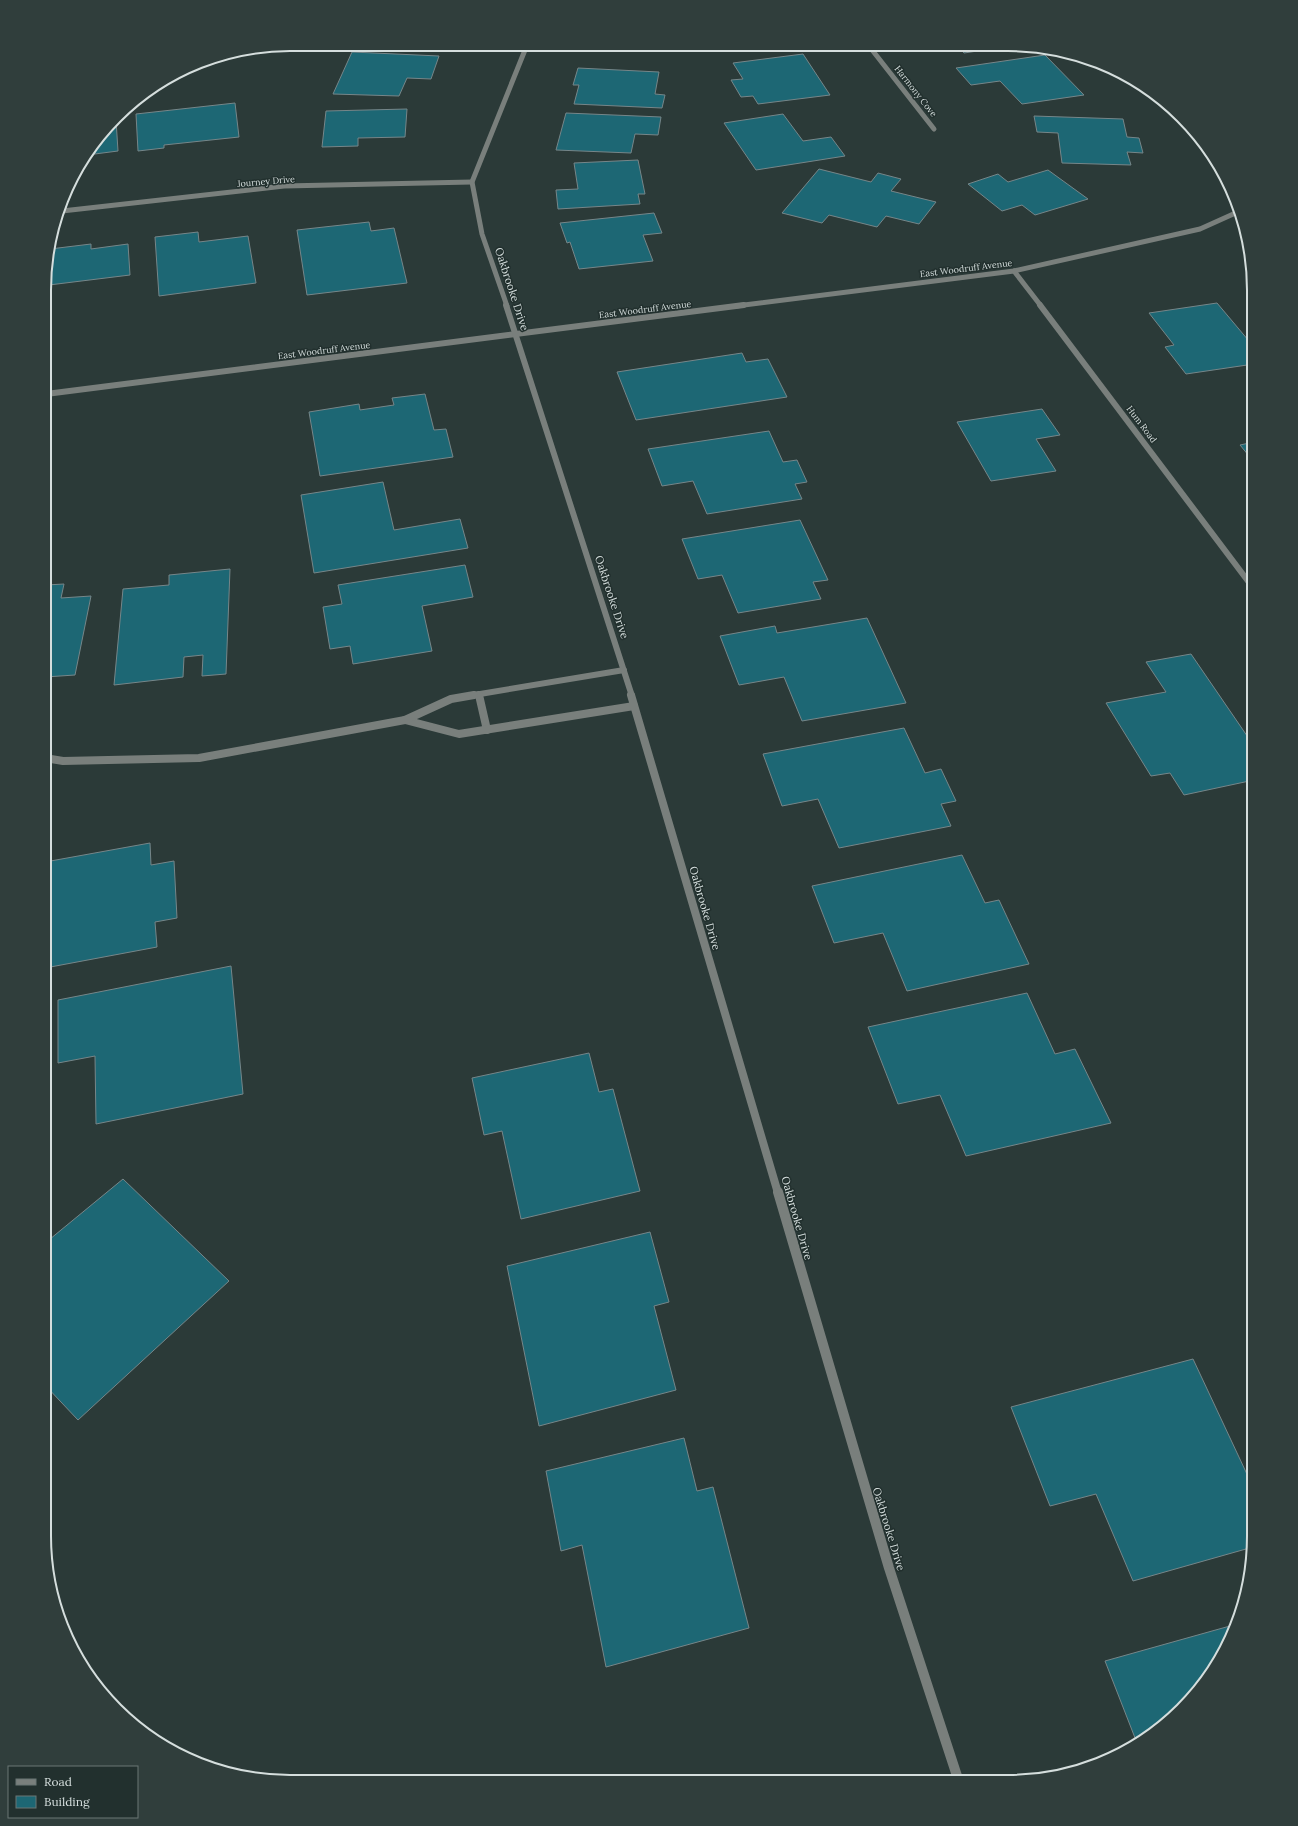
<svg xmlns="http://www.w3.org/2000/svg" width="1298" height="1826" font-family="Lora,serif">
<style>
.building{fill:#1d6774;stroke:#768689}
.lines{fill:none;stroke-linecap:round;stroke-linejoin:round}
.minor-far2{stroke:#797f7c;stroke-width:5}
.minor-far1{stroke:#797f7c;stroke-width:6}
.minor{stroke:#797f7c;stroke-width:8}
.tertiary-far3{stroke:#797f7c;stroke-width:5}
.tertiary-far2{stroke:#797f7c;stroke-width:6}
.tertiary-far1{stroke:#797f7c;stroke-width:8}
.tertiary{stroke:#797f7c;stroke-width:10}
.labels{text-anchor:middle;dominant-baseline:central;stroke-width:3;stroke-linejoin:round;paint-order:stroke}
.far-street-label{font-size:9px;fill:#d5dedd;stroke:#22302e}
.street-label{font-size:11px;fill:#d5dedd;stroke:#22302e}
.rim{fill:none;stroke:#d5dedd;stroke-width:2}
</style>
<rect width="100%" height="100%" fill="#2b3a38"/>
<!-- building -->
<g class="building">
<path d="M377,44H448L447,48Z"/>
<path d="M589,45H641L640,50L589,47Z"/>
<path d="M958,46H1011L964,53Z"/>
<path d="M352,52L439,56L431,79L407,78L399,96L333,94Z"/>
<path d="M803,54L830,95L758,104L753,96L741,97L731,80L743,79L733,63Z"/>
<path d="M1045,55L1084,95L1022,104L1000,81L971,85L956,68Z"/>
<path d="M578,68L659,72L655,94L665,95L662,108L574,104L579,85H573Z"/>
<path d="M235,103L239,137L164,145V148L138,151L136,114Z"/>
<path d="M407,109L405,137L358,138V146L322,147L326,111Z"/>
<path d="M566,113L661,117L658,135L635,134L631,153L556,150Z"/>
<path d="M783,114L803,141L831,137L845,156L756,170L724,123Z"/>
<path d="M1034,116L1123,119L1127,137L1139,138L1143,153L1127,152L1131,165L1062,163L1058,133L1037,132Z"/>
<path d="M116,120L118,151L87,155Z"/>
<path d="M638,160L645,194H638L640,204L558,209L556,190L578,189L574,163Z"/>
<path d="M819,169L871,182L878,173L901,179L891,191L936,202L919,224L886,216L877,227L829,215L822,223L782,213Z"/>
<path d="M1048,170L1088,199L1035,215L1022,205L1002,211L968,184L998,174L1008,182Z"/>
<path d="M654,213L662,233L643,235L653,261L579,269L570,242L567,243L560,223Z"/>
<path d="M369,222L371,231L394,228L407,283L307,295L297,230Z"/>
<path d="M198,232L199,242L248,236L256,283L159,296L155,237Z"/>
<path d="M91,244V249L128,244L130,275L49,285L50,249Z"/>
<path d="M1217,303L1254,347V364L1186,374L1165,347L1174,345L1149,313Z"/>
<path d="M742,353L746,362L768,359L787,397L636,420L617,372Z"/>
<path d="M425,394L434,430L446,429L453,457L320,476L309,412L359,404L360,410L394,405L392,398Z"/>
<path d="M1042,409L1060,435L1036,439L1056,471L991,481L957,422Z"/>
<path d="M769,431L783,462L797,460L807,482L795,484L802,499L707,514L693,481L662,486L648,449Z"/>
<path d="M1254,442V462L1240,445Z"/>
<path d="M383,482L394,530L460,519L468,548L314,573L301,495Z"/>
<path d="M800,520L828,580L813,582L821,599L738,613L722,575L698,579L682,539Z"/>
<path d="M465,565L473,597L422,606L432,651L353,664L350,646L330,649L323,607L342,604L338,585Z"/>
<path d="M230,569L226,674L202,676L203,655L184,657L183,677L114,685L123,589L169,585V575Z"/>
<path d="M64,584L61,598L91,596L75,675L45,677L46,585Z"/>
<path d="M867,618L906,703L802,721L784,677L739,685L720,636L775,626L777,633Z"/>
<path d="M1191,654L1254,746V780L1184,795L1170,773L1151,776L1106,703L1166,692L1146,662Z"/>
<path d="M904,728L925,773L941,769L956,801L941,804L951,826L839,848L818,799L782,806L763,754Z"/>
<path d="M150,843L151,865L174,861L177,918L155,922L157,947L45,968V862Z"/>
<path d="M962,855L985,903L999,900L1029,964L907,991L883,933L834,943L812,886Z"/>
<path d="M231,966L243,1094L96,1124L95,1056L58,1063V1000Z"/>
<path d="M1027,993L1055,1054L1075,1049L1111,1123L966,1156L940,1095L898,1104L868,1027Z"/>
<path d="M589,1053L599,1092L613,1089L640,1191L521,1219L502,1131L484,1135L472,1078Z"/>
<path d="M123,1179L229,1281L78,1420L44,1384V1244Z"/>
<path d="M650,1232L669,1302L654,1306L676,1390L539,1426L507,1266Z"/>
<path d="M1193,1359L1253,1487V1547L1133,1581L1096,1494L1050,1506L1011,1407Z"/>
<path d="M684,1438L697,1491L713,1487L749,1628L606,1667L582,1545L561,1551L546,1471Z"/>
<path d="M1237,1624L1212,1673L1170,1721L1137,1743L1105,1661Z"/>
</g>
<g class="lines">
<!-- minor-far2 -->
<g class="minor-far2">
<path d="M869,46L934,129"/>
<path d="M62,211L284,186L472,182"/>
<path d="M1014,271L1041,306"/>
<path d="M736,306L1014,271L1200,229L1240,211"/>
</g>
<!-- minor-far1 -->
<g class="minor-far1">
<path d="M1040,305L1254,589"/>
<path d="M46,394L744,305"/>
<path d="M468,696L624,670"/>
</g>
<!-- minor -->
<g class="minor">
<path d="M479,695L487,730"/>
<path d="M405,720L459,734L634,706"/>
<path d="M45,758L63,761L199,758L405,720L451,699L474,695"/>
</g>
<!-- tertiary-far3 -->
<path class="tertiary-far3" d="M507,306L482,234L472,182L527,45"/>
<!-- tertiary-far2 -->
<path class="tertiary-far2" d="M506,305L632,696"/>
<!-- tertiary-far1 -->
<path class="tertiary-far1" d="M631,695L778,1193"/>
<!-- tertiary -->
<path class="tertiary" d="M778,1192L889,1568L959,1782"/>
</g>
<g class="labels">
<!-- far-street labels -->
<g class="far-street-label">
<text transform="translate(916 91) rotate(52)">Harmony Cove</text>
<text transform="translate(266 181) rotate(-5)">Journey Drive</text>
<text transform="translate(966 268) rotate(-7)">East Woodruff Avenue</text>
<text transform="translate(645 309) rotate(-7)">East Woodruff Avenue</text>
<text transform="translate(324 350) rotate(-7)">East Woodruff Avenue</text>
<text transform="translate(1142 424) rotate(53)">Hum Road</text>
</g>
<!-- street labels -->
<g class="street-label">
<text transform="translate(512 289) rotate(72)">Oakbrooke Drive</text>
<text transform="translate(612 597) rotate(72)">Oakbrooke Drive</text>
<text transform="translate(705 908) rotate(74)">Oakbrooke Drive</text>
<text transform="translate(797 1218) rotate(74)">Oakbrooke Drive</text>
<text transform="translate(889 1529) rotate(73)">Oakbrooke Drive</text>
</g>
</g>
<!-- crop -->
<path d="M0 0H1298V1826H0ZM290 51H1008A239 239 0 0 1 1247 290V1536A239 239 0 0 1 1008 1775H290A239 239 0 0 1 51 1536V290A239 239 0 0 1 290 51Z" fill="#303e3c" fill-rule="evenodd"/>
<path class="rim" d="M290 51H1008A239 239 0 0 1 1247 290V1536A239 239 0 0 1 1008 1775H290A239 239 0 0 1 51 1536V290A239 239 0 0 1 290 51Z"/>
<!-- legend -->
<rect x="8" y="1766" width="130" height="52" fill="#22302e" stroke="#6a7674"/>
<rect x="16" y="1779" width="20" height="6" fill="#797f7c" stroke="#6a7674"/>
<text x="44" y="1786" font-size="12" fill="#d5dedd">Road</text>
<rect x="16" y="1796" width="20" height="12" fill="#1d6774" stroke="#6a7674"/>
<text x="44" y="1806" font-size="12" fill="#d5dedd">Building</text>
</svg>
